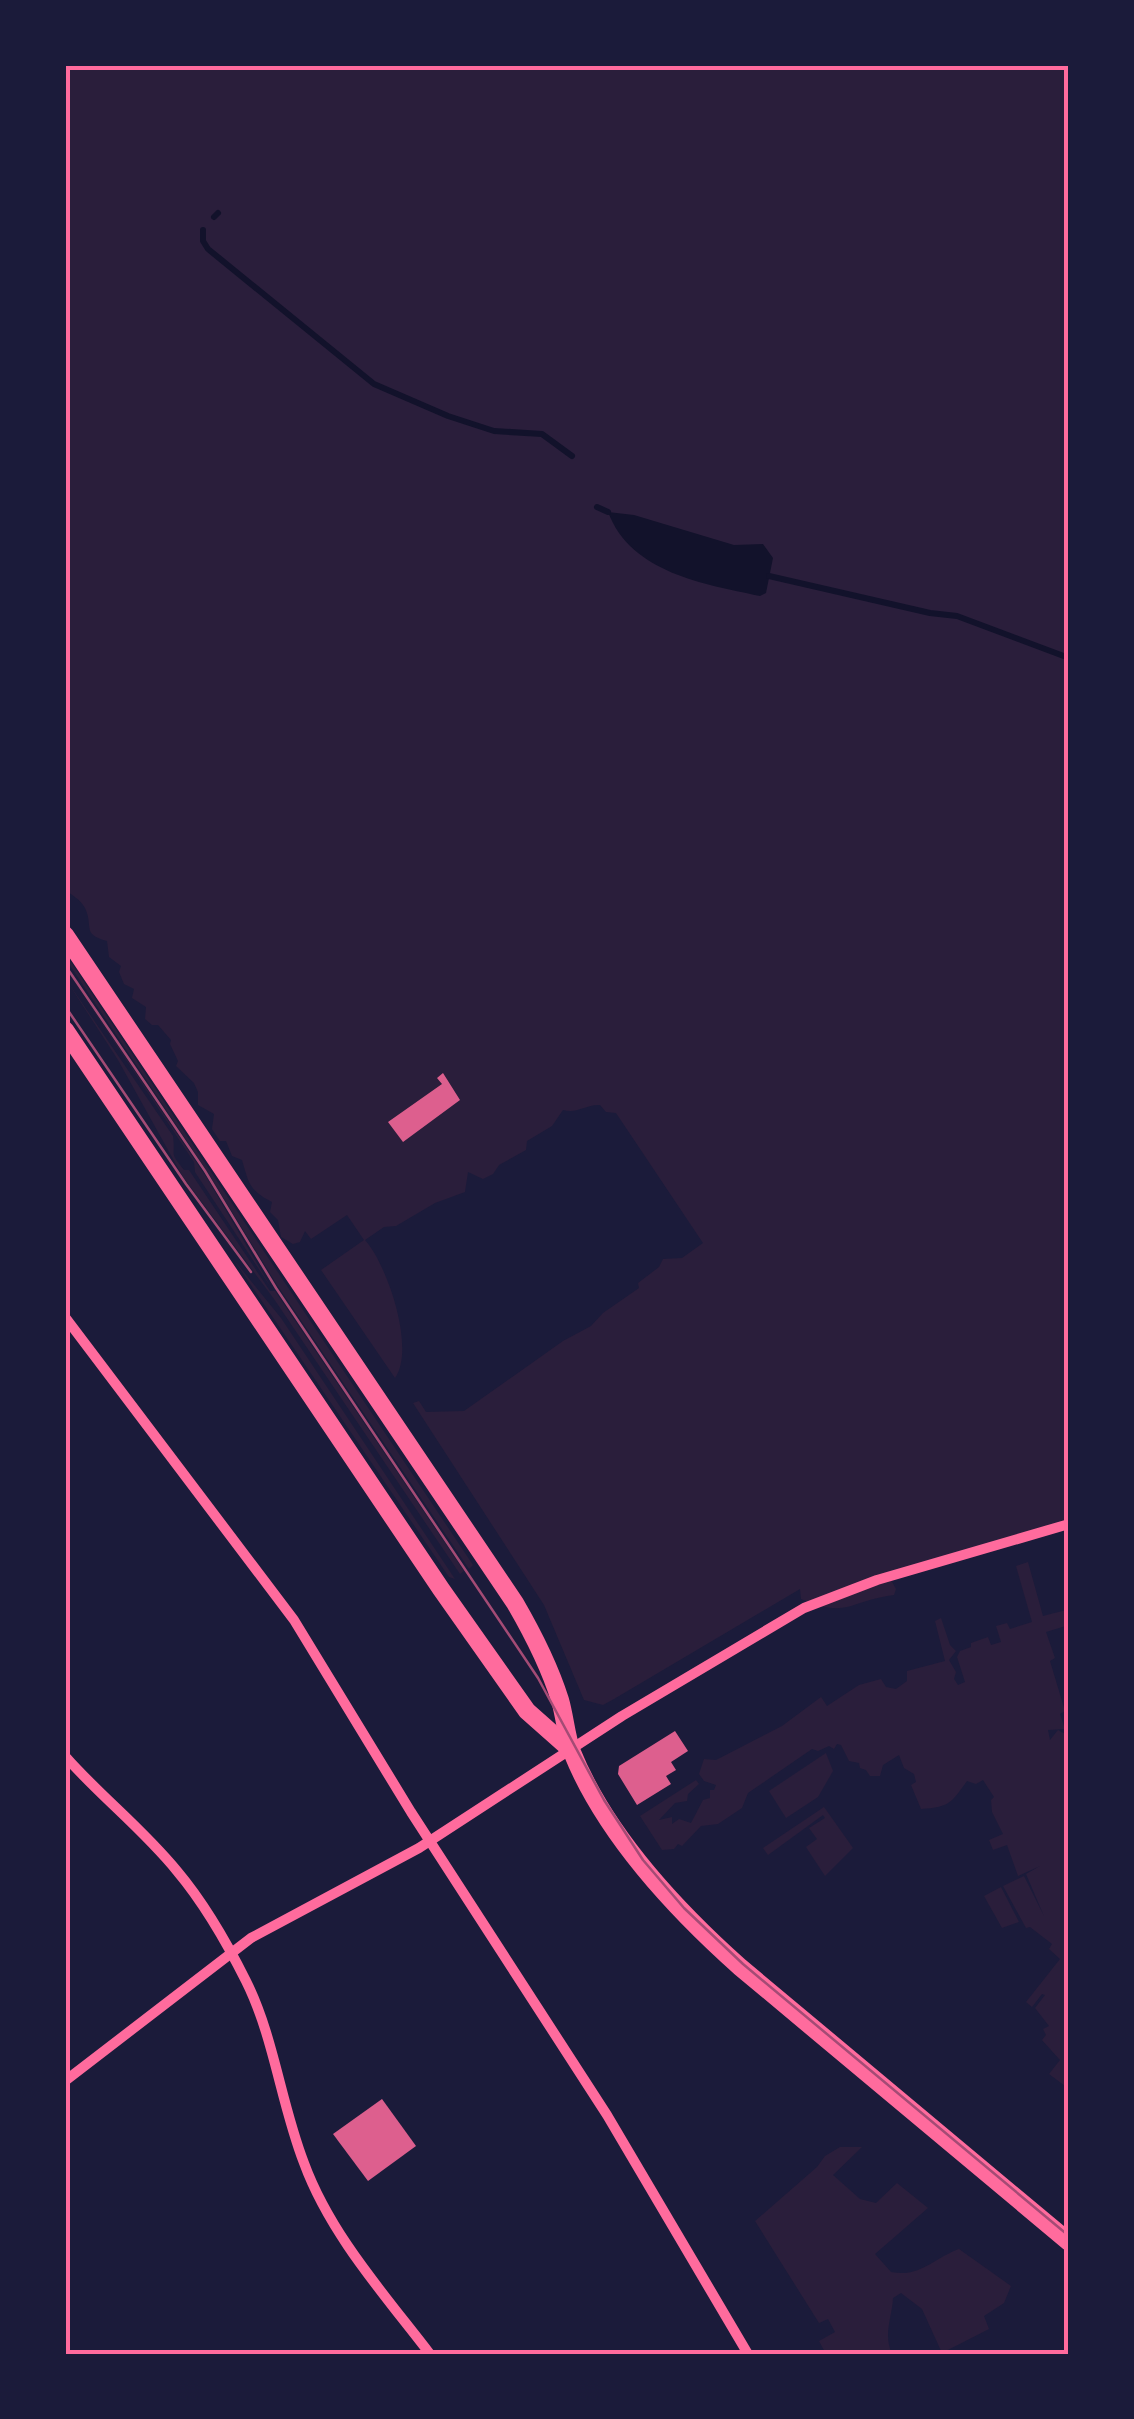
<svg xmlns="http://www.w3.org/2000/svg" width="1134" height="2419" font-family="'Crimson Pro',serif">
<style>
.green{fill:#2a1e3b}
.water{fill:#12122b}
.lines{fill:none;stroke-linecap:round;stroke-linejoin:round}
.stream{stroke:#12122b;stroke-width:6}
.building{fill:#dd5f8e}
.minor{stroke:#ff6b9d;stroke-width:10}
.primary{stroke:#ff6b9d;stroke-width:18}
.tram{stroke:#a44b75;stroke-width:2.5}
.neatline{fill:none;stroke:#ff6b9d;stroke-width:4}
</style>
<rect width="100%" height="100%" fill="#1b1b3a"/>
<!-- green -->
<g class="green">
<path d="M65,65H1069V1524L891,1580L896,1589L894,1595C848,1601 848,1619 801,1599L800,1589L614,1699L603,1705L584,1700L544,1605L413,1403L419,1401L426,1412L464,1411L563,1341L591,1326L603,1313L639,1288L638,1283L659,1267L663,1259L682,1258L703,1243L616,1113L606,1112L600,1105C586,1104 578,1114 563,1110L552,1126L527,1141L526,1150L499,1165L493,1174L483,1179L468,1172L465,1192L435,1203L396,1226L384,1227L365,1240C387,1264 416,1349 395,1378L321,1270L364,1240L347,1215L311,1239L305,1231L300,1242L293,1244L281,1237L278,1220L270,1212L272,1202C249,1190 249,1184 242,1160L232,1156L226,1141H220L212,1129L214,1114L198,1105V1092L194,1083L176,1066L178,1061L170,1044L171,1040L158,1025H152L145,1019L146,1007L132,998L134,989L124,984L119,972L121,966L109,957L107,941C81,934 94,927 85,908C81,900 72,895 65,890Z"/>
<path d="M65,953L473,1565L469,1569L277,1285L208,1173L65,958Z"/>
<path d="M65,968L207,1178L272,1289L195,1172L194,1162Z"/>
<path d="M65,978L173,1136C176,1159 168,1149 184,1170H189L270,1291H275L464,1571L460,1574L274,1299L183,1177L118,1060Z"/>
<path d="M234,1260L281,1318L455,1579L449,1577Z"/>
<path d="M1028,1562L1043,1616L1066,1610L1069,1625L1046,1632L1055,1658L1050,1661L1065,1711L1060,1714L1065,1729L1048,1730L1050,1740L1058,1730L1069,1736V2089L1049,2074L1060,2060L1042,2040L1046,2035L1043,2029L1049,2026L1035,2008L1045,1995L1042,1994L1032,2007L1026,2002L1060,1959L1049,1949L1052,1944L1030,1927L1026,1928L1003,1886L1024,1876L1044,1916L1026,1874L1040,1866L1018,1876L1007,1845L993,1850L989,1840L1003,1834L992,1812L991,1800L994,1797L983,1780L976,1784L967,1781C951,1803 950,1807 921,1809L911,1785L916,1782L914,1774L904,1768L899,1755L883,1765L880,1776H870L866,1770L860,1768L859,1763L849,1761L841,1745L837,1744L834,1749L829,1746L818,1751L812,1749L748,1793L742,1808L718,1824L701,1826L682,1846L678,1844L674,1849L662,1850L640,1816L696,1780L699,1784L688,1794L687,1801L675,1803L659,1820L672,1817V1824L679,1819L691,1823L703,1800L710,1798V1790H714L716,1785L704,1781L699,1774L704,1759L716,1760L782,1726L821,1697L827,1706L859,1685L881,1679L886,1687L896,1689L907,1681V1671L945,1661L935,1621L941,1618L950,1645L956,1651L949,1660L956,1672L954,1679L958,1685L965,1682L957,1657L960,1651L971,1647V1643L988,1637L991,1645L1001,1642L996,1626L1007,1623L1010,1629L1032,1622L1016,1566Z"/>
<path d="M826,1753L833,1771L818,1797L786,1818L769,1791Z"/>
<path d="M824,1807L853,1848L825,1876L806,1847L817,1839L809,1828L825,1818L823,1815L768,1855L763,1848Z"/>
<path d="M1001,1887L1019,1922L1002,1928L984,1896Z"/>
<path d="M840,2147H862L833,2175L860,2199L876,2203L897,2183L928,2208L875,2254L891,2272C920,2278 934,2258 959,2249L1011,2286L1004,2303L984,2316L989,2329L942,2353L922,2309L901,2293L893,2298C892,2318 883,2334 892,2354H826L819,2341L835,2332L828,2319L819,2323L755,2221L817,2167L825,2156Z"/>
</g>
<!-- water -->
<path class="water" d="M608,512L634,515L734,545L763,544L773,558L766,593L760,596C704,584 631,573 608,512Z"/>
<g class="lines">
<!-- stream -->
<g class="stream">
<path d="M214,217L218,213"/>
<path d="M203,230V241L208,249L374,384L448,416L494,431L542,434L572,456"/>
<path d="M597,507L608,512"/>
<path d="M769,576L930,613L957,616L1069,658"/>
</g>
</g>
<!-- building -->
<g class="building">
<path d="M443,1073L460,1100L403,1142L388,1122L442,1084L437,1078Z"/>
<path d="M675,1731L688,1751L671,1762L676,1770L666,1776L671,1784L637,1805L618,1774L619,1766Z"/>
<path d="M382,2099L416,2146L368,2181L333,2134Z"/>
</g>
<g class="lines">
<!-- minor -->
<g class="minor">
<path d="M65,1317L294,1620L411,1812L607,2115L748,2354"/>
<path d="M65,1756C100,1796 143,1829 177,1871C204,1903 227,1943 246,1981C274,2037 281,2104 304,2163C330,2234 384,2294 430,2354"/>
<path d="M65,2081L251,1938L419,1848L622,1716L804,1608L877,1580L1069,1524"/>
</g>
<!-- primary -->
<g class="primary">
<path d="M65,935L515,1603C533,1634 549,1665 560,1700C565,1717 566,1736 572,1752C605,1834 675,1909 740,1967L1069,2242"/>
<path d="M65,1030L441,1589L527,1711L571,1750"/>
</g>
<!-- tram -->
<g class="tram">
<path d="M65,965L205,1171L276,1288L538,1678L604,1800L643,1860L684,1908L743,1964L1069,2236"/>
<path d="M65,1006L186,1184L251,1272"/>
</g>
</g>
<!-- border -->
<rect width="1134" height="2419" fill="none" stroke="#1b1b3a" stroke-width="135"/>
<rect x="68" y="68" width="998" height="2284" class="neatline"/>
</svg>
